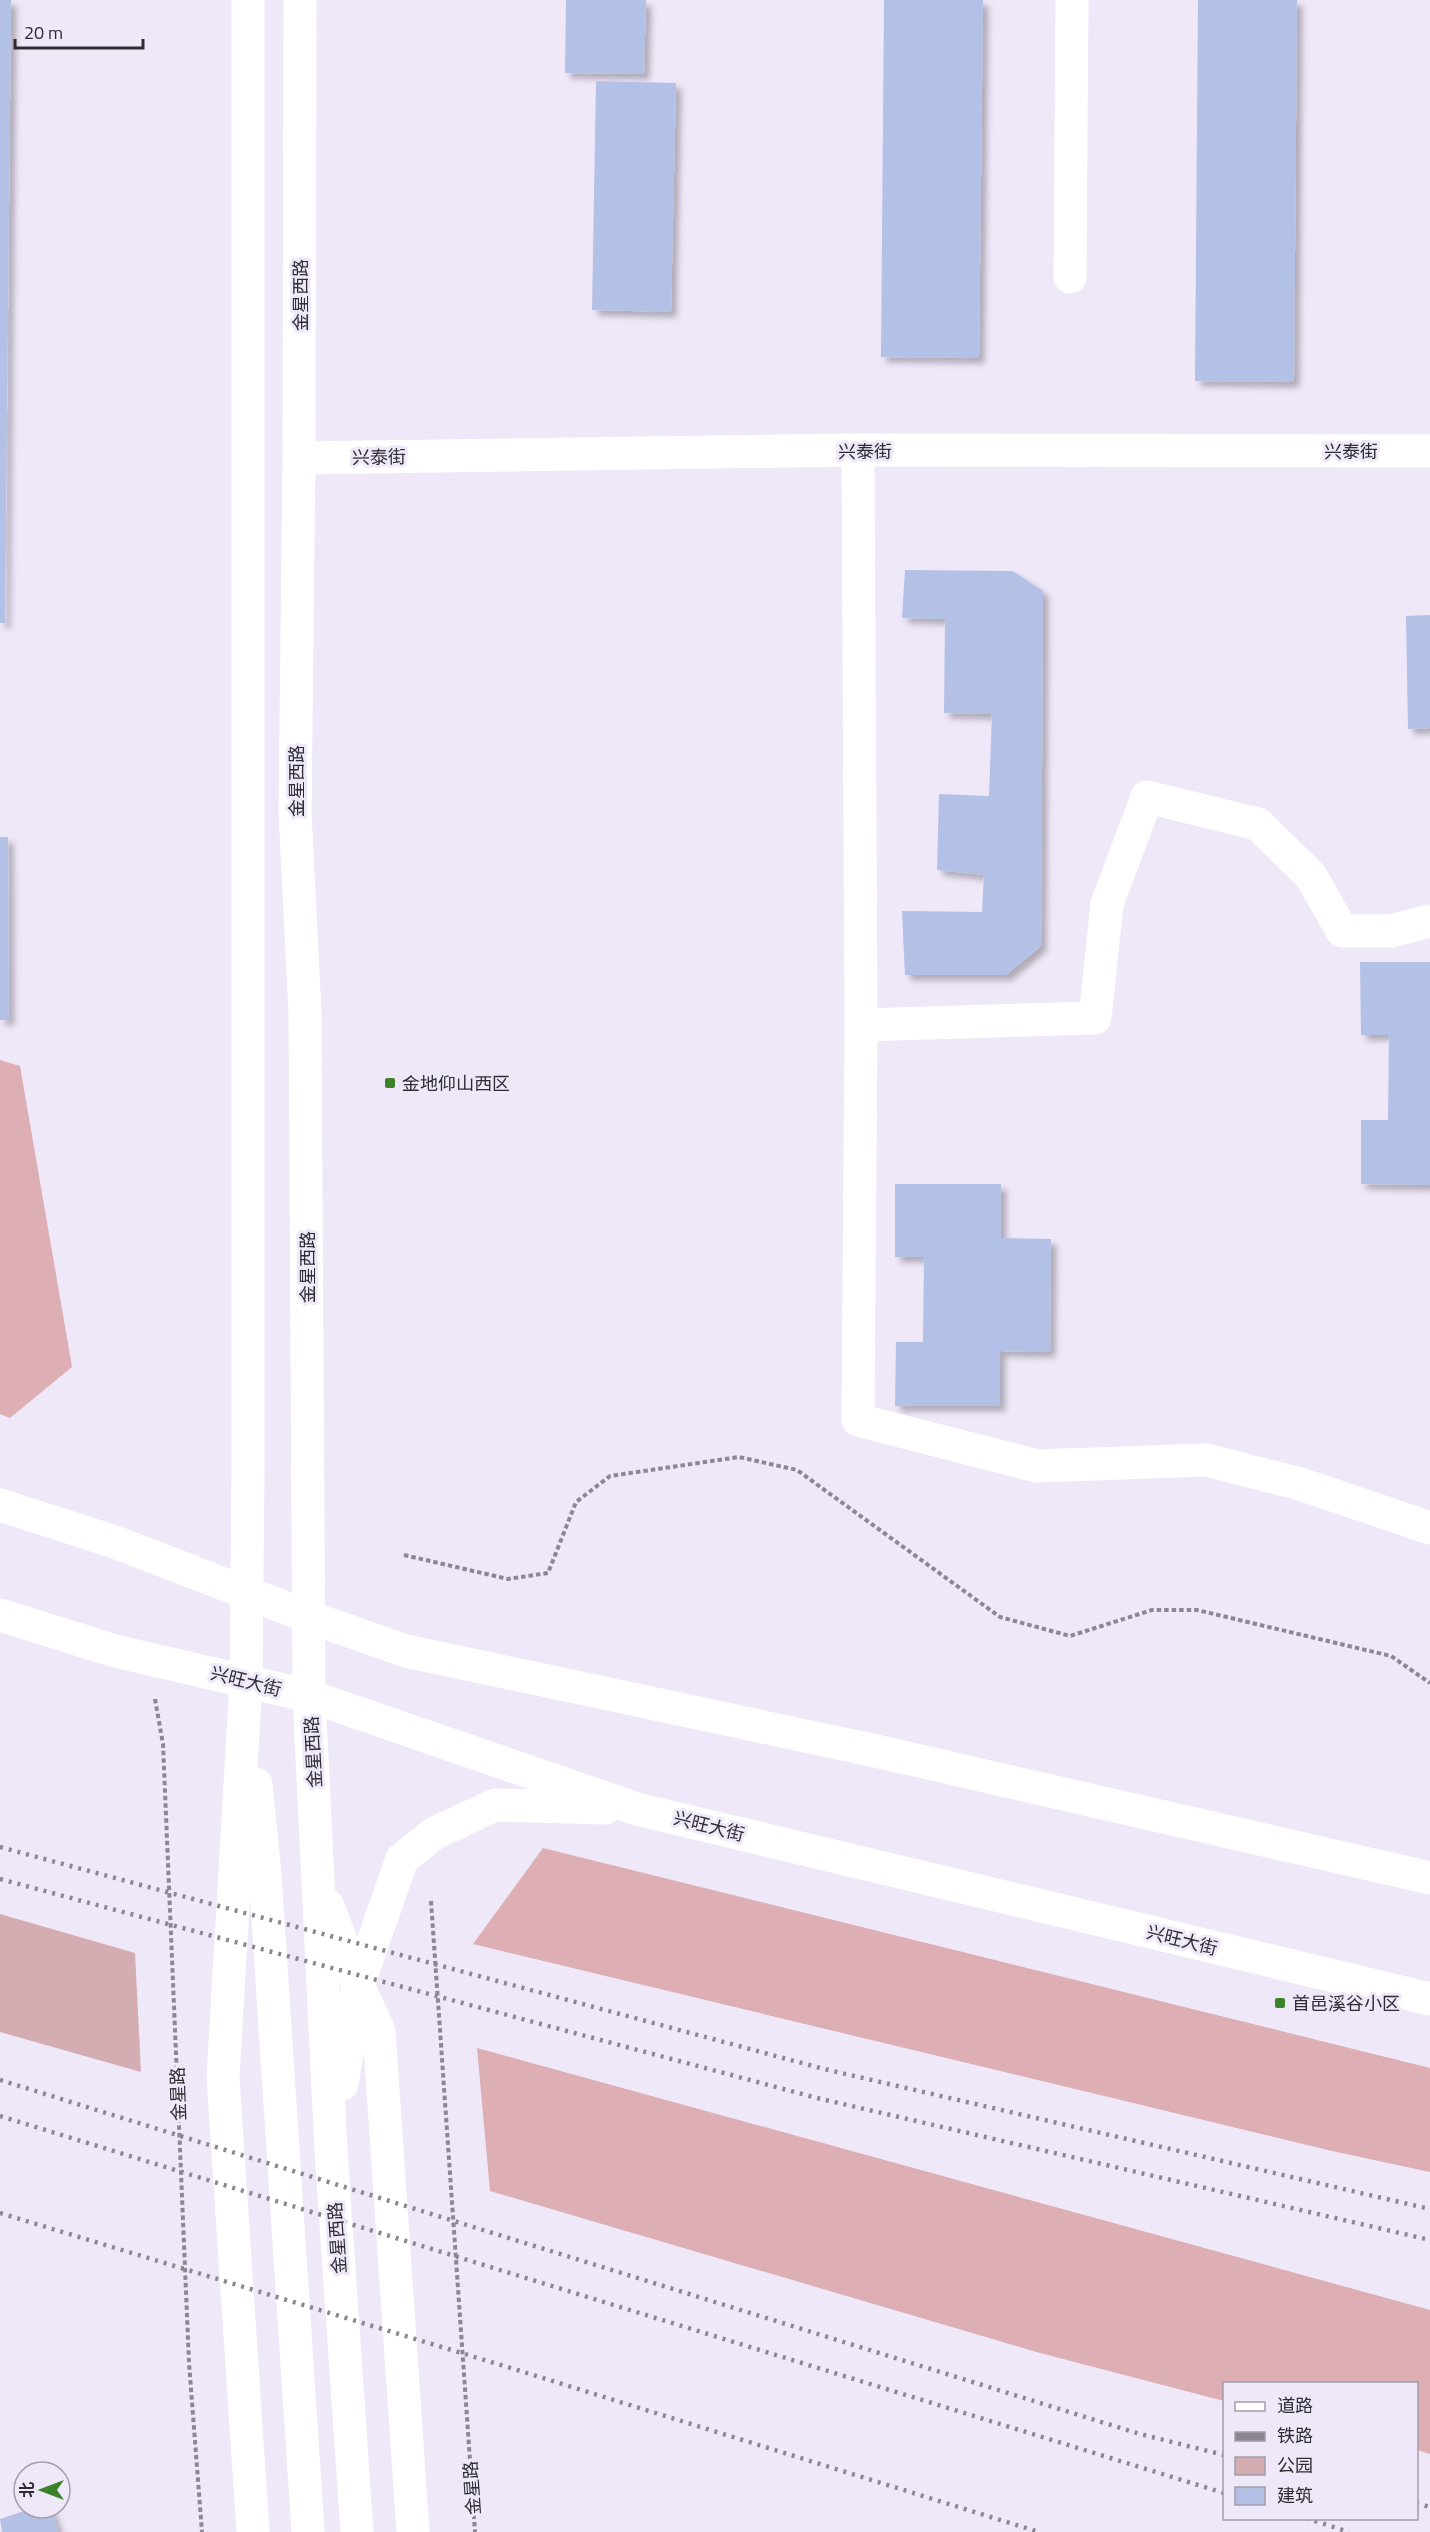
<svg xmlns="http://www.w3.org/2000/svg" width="1430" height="2532" font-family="'Titillium Web','Noto Sans SC',sans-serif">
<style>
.green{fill:#d3adb1}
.forest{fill:#ddaeb4}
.building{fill:#b4c1e6;filter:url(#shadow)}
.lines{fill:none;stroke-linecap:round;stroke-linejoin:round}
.path{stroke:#8c8793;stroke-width:4;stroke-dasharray:4.5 3;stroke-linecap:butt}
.minor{stroke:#fff;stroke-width:33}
.major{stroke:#fff;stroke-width:33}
.rail{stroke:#8b8792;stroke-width:4.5;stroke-dasharray:3 6;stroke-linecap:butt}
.poi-dot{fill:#3c8228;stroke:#efe8f9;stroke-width:2}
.labels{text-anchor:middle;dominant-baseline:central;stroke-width:6;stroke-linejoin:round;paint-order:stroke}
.street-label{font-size:18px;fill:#2e2c32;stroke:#efe8f9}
.poi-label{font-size:18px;fill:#2e2c32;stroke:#efe8f9;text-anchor:start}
</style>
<defs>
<filter id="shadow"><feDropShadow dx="5.5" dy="5.5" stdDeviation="3" flood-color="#0004"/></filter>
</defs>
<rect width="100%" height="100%" fill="#efe8f9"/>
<!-- green -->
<path class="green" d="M0,1914L135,1953L141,2072L0,2032Z"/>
<!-- forest -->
<g class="forest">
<path d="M0,1060L20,1066L72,1367L10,1418L0,1414Z"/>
<path d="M543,1848L1430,2068V2172L1332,2151L473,1944Z"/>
<path d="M477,2048L1430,2310V2454L1417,2450L1416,2384H1224V2401L1040,2353L490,2191Z"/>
</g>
<!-- building -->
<g class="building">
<path d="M0,0H11L5,623H0Z"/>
<path d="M566,0H646L644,74L565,73Z"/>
<path d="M884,0H983L979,358L881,357Z"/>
<path d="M1198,0H1297L1294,382L1195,381Z"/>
<path d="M596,81L676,83L671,312L592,310Z"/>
<path d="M905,570L1013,571L1043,591L1041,946L1006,975H905L902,911L982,912L984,875L937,870L939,794L989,796L992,714L944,713L945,619L902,618Z"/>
<path d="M1430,615V728L1408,729L1406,616Z"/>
<path d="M0,837H8L9,1020H0Z"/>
<path d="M1360,962H1430V1185L1361,1184V1120H1388L1389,1035H1361Z"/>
<path d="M895,1184H1001V1238L1051,1239L1050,1352L1000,1351V1406H895L896,1342H923L924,1257H895Z"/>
<path d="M33,2508H51L58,2532H2L0,2519Z"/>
</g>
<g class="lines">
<!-- path -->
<g class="path">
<path d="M404,1555L508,1579L548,1573L576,1502L610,1476L739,1457L797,1470L1000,1617L1070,1636L1152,1610H1197L1391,1656L1430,1683"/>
<path d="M155,1699L163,1744L189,2363L202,2532"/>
<path d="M431,1901L475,2532"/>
</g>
<!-- minor -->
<g class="minor">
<path d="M1070,277L1072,0"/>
<path d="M858,450L861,1025L858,1420L1037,1466L1206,1460L1297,1483L1430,1528"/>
<path d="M299,458L858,450L1430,451"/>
<path d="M861,1025L1095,1018L1107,904L1147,797L1258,824L1311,876L1342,931H1391L1430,921"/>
</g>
<!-- major -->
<g class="major">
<path d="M248,0V1472L246,1681L223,2078L253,2532"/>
<path d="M300,0L299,458L295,812L305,1012L309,1696L331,2151L357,2532"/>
<path d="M0,1505L115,1542L309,1617L406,1651L876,1751L1430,1878"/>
<path d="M0,1615L115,1651L309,1696L637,1809L1430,1999"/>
<path d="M256,1784L265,1874L308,2532"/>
<path d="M328,1906L358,1985L379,2031L413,2532"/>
<path d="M342,2084L358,1985L402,1859L435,1833L495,1805L605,1808"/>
</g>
<!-- rail -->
<g class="rail">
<path d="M0,1847L824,2069L1430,2209"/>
<path d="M0,1879L817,2098L1430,2240"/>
<path d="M0,2080L1140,2434L1224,2455"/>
<path d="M0,2116L1224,2493"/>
<path d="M0,2213L501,2365L1039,2532"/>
<path d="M1416,2503L1430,2507"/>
<path d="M1306,2518L1349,2532"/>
</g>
</g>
<!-- markers -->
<g class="poi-dot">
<rect x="384" y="1077" width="12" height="12" rx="3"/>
<rect x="1274" y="1997" width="12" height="12" rx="3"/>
</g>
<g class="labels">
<!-- street labels -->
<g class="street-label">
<text transform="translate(300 295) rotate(-90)">金星西路</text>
<text x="865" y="451">兴泰街</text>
<text x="1351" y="451">兴泰街</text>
<text transform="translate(379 457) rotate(-1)">兴泰街</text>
<text transform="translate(296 781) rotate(-90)">金星西路</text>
<text transform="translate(307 1267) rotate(-90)">金星西路</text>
<text transform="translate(246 1681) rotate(14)">兴旺大街</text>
<text transform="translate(313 1752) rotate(-93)">金星西路</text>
<text transform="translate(709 1826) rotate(14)">兴旺大街</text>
<text transform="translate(1182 1940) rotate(14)">兴旺大街</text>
<text transform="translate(178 2094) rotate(-92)">金星路</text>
<text transform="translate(337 2238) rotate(-94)">金星西路</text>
<text transform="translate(472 2488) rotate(-94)">金星路</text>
</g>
<!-- poi labels -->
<g class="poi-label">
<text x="402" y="1083">金地仰山西区</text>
<text x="1292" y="2003">首邑溪谷小区</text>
</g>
</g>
<!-- legend -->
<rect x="1223" y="2382" width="195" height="138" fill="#efe8f9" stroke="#a29da9" stroke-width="1.5"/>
<rect x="1235" y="2402" width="30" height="9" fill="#ffffff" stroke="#a29da9" stroke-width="1.5"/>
<text x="1277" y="2412" font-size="18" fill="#2e2c32">道路</text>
<rect x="1235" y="2432" width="30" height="9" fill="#8b8792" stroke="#a29da9" stroke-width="1.5"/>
<text x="1277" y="2442" font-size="18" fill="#2e2c32">铁路</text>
<rect x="1235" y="2457" width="30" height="18" fill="#d3adb1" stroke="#a29da9" stroke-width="1.5"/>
<text x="1277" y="2472" font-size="18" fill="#2e2c32">公园</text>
<rect x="1235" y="2487" width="30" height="18" fill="#b4c1e6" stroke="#a29da9" stroke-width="1.5"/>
<text x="1277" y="2502" font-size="18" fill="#2e2c32">建筑</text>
<!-- north arrow -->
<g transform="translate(42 2490) rotate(270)"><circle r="28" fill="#efe8f9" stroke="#a29da9" stroke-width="1.5"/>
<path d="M0-4.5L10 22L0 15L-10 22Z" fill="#3c8228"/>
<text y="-9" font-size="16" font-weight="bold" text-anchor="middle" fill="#2e2c32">北</text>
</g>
<!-- scale -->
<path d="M15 39v9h128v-9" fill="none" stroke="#2e2c32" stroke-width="3"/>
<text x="24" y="39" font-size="18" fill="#2e2c32" stroke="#efe8f9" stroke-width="4.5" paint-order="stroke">20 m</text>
</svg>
